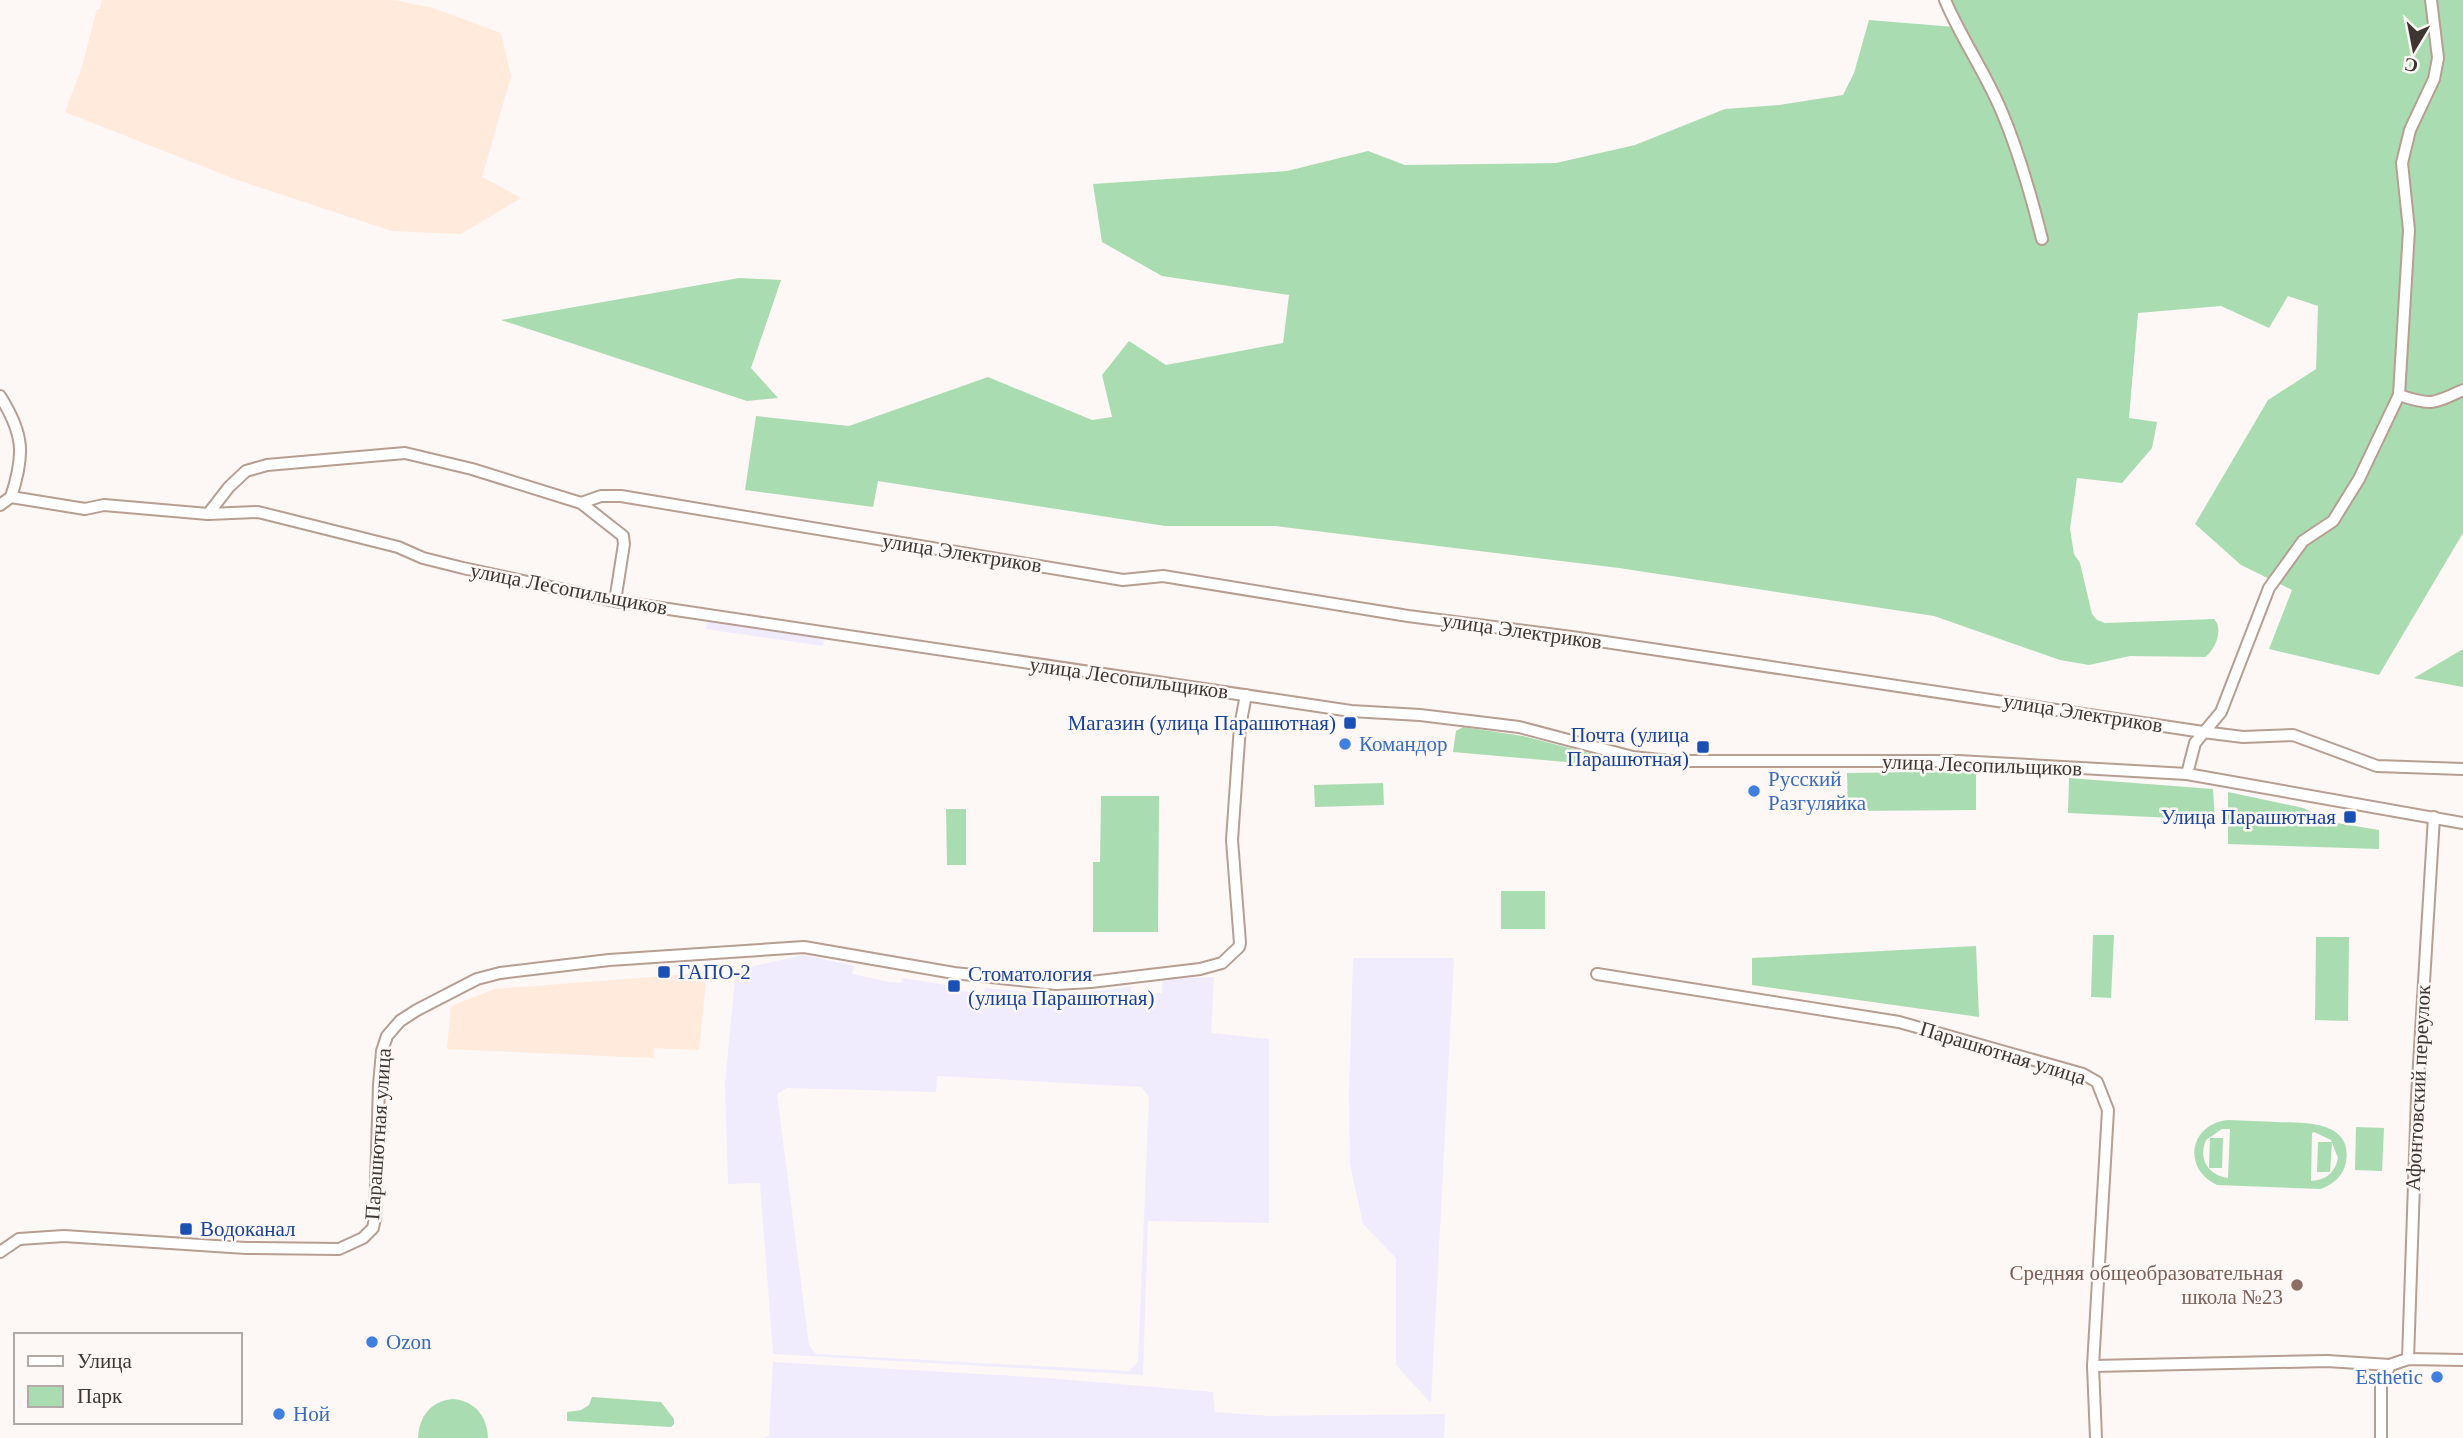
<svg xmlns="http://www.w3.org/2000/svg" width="2463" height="1438" font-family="'Times New Roman',serif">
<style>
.commercial{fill:#ffeadc}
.industrial{fill:#f0ecfe;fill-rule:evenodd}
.green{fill:#aadcb2;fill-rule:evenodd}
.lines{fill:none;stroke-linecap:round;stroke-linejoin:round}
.minor-casing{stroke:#b69e92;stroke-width:14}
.minor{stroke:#fff;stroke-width:10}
.transit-dot{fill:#1a4fb4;stroke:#fdf7f5;stroke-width:2.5}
.shop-dot{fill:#3f7fe0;stroke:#fdf7f5;stroke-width:2.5}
.education-dot{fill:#8d6e63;stroke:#fdf7f5;stroke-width:2.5}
.labels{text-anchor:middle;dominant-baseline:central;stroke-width:5;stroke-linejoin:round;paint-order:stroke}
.street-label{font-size:21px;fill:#403631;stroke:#fdf7f5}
.transit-label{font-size:21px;fill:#164399;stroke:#fdf7f5;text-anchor:end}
.shop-label{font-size:21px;fill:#366cbe;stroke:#fdf7f5;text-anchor:start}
.education-label{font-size:21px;fill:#785e54;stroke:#fdf7f5;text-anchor:end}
</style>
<rect width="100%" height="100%" fill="#fdf7f5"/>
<!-- commercial -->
<g class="commercial">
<path d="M102,0H394L433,8L501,33L511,76L482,177L521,198L461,234L392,231L240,181L65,112L82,67L97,9H100Z"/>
<path d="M704,973L706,980L699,1050L654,1048L653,1058L447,1049L451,1006L495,989Z"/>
</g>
<!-- industrial -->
<g class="industrial">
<path d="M707,621L824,639L823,646L706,629Z"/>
<path d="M803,955L854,966L852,974L889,982L901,983L902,978L946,985L950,990L984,993L985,988L1060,995L1131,987V993H1162L1163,979L1214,977L1211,1033L1269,1039V1223L1148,1221L1143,1375L773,1354L760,1183L728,1184L725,1083L736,970ZM937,1076L1141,1087L1149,1097L1138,1362L1129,1371L816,1354L809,1345L777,1094L787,1088L936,1092Z"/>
<path d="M1353,958H1454L1431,1403L1396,1365V1258L1363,1224L1350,1164L1349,1096Z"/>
<path d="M773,1362L1047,1378L1213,1392L1215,1412L1268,1416L1445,1414L1444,1438H765L769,1435Z"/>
</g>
<!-- green -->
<g class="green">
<path d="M1940,0H2463V533L2379,675L2269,649L2292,590L2241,565L2195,524L2268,400L2316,369L2318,306L2288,296L2269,328L2221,306L2138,313L2129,418L2157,422L2152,448L2122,483L2077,478L2070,529L2074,554L2080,563L2092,614L2097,620L2105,623L2214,619C2224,629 2215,650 2205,657L2130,656L2089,665L2060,660L1934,616L1619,568L1275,526H1165L878,481L873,507L745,490L756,416L849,426L988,377L1092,420L1112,417L1102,375L1129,341L1166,365L1283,343L1289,295L1162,276L1102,242L1093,184L1287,171L1368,151L1405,165L1556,163L1635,145L1725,109L1779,105L1843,95L1854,73L1869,20L1955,27Z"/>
<path d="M739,278L781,280L751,368L778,398L747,401L501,320Z"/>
<path d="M2463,649V687L2414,678Z"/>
<path d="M1463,727L1523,736L1612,759L1611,766L1453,752L1456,731Z"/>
<path d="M1976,771V810L1848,811L1847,773Z"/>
<path d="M2069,778L2213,789L2215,820L2068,813Z"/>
<path d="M1383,783L1384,805L1315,807L1314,785Z"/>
<path d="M2228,792L2303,808L2337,823L2379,830V849L2228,844Z"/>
<path d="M1101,796H1159L1158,932H1093V862H1100Z"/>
<path d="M946,809H966V865H947Z"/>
<rect x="1501" y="891" width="44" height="38"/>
<path d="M2093,935H2114L2111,998L2091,997Z"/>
<path d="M2316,937H2349L2348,1021L2315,1020Z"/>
<path d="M1976,946L1979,1017L1752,985V958Z"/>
<path d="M2228,1120C2244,1121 2261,1121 2277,1122C2304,1123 2353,1120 2346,1162C2343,1177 2333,1184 2321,1189L2217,1185C2182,1169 2189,1124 2228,1120ZM2222,1129H2230L2228,1178C2208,1175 2198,1159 2206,1140ZM2314,1132L2331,1140L2338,1158C2335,1173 2326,1180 2311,1181L2312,1133Z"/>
<path d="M2356,1127L2384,1128L2382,1171L2355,1170Z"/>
<path d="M2210,1138H2223L2222,1168H2209Z"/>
<path d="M2318,1142H2332L2330,1172H2317Z"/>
<path d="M592,1397L661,1402L674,1419V1424L671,1427L567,1421V1412L581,1410L589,1405Z"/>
<path d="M453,1399C475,1401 487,1416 488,1438H418C419,1416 431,1401 453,1399Z"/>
</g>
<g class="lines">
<!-- minor casing -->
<g class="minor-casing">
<g id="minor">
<path d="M1945,0C1961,38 1985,72 2001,110C2019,152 2031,195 2042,239"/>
<path d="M2399,395C2431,406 2433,404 2463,390"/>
<path d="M0,396C24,434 25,454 11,497"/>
<path d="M581,503L601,496H621L1123,580L1163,576L1408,616L1572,637L2203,732L2243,737L2293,735L2377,766L2463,769"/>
<path d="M0,505L11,497L85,509L104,505L208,514L229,487L246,471L267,465L405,453L472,469L581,503L623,536L624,544L615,601"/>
<path d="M208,514L258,512L398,547L423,558L463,568L615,601L1351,711L1420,715L1519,727L1633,757L1669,761H1958L2187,774L2463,823"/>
<path d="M2187,774L2195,743L2221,712L2269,588L2303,541L2333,521L2359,479L2399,395L2409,230L2402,163L2410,130L2434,79L2438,58L2431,0"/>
<path d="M1597,974L1899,1022L2083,1074L2097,1082L2108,1110L2093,1366L2096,1438"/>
<path d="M0,1252L19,1239L64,1236L246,1248L339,1249L363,1238L373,1228L375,1218L379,1085L382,1051L387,1036L400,1021L417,1010L477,979L500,973L609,960L804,947L954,973L1056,984L1091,982L1200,969L1222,963L1239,947L1240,943L1232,840L1240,726L1246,695"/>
<path d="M2408,1359L2417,1097L2434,817"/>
<path d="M2093,1366L2327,1361L2390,1365L2408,1359"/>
<path d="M2381,1438V1384L2390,1365L2408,1359L2463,1360"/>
</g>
</g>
<!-- minor -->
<use href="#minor" class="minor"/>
</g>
<!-- markers -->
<g class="transit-dot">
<rect x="1343" y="716" width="14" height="14" rx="3.5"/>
<rect x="1696" y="740" width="14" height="14" rx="3.5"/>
<rect x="2343" y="810" width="14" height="14" rx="3.5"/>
<rect x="657" y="965" width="14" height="14" rx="3.5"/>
<rect x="947" y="979" width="14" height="14" rx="3.5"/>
<rect x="179" y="1222" width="14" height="14" rx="3.5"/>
</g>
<g class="shop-dot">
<circle cx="1345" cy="744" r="7"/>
<circle cx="1754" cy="791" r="7"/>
<circle cx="372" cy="1342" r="7"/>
<circle cx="2437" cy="1377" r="7"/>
<circle cx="279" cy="1414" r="7"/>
</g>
<circle class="education-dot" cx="2297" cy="1285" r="7"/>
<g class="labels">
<!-- street labels -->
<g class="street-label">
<text transform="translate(962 553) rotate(9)">улица Электриков</text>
<text transform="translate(569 589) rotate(11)">улица Лесопильщиков</text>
<text transform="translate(1522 631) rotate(8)">улица Электриков</text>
<text transform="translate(1129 678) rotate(8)">улица Лесопильщиков</text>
<text transform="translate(2083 713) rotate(9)">улица Электриков</text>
<text transform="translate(1982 765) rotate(2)">улица Лесопильщиков</text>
<text transform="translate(2003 1053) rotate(17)">Парашютная улица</text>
<text transform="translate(2418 1088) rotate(-87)">Афонтовский переулок</text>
<text transform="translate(378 1134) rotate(-86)">Парашютная улица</text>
</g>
<!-- transit labels -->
<g class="transit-label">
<text x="1336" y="723">Магазин (улица Парашютная)</text>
<text x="1689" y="735">Почта (улица<tspan x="1689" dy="24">Парашютная)</tspan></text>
<text x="2336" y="817">Улица Парашютная</text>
<text x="678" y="972" text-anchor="start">ГАПО-2</text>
<text x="968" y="974" text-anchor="start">Стоматология<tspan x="968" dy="24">(улица Парашютная)</tspan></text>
<text x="200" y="1229" text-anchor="start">Водоканал</text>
</g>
<!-- shop labels -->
<g class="shop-label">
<text x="1359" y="744">Командор</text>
<text x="1768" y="779">Русский<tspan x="1768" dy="24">Разгуляйка</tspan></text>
<text x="386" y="1342">Ozon</text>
<text x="2423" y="1377" text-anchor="end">Esthetic</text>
<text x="293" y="1414">Ной</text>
</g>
<!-- education labels -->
<g class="education-label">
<text x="2283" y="1273">Средняя общеобразовательная<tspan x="2283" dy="24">школа №23</tspan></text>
</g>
</g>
<!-- legend -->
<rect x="14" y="1333" width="228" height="91" fill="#fdf7f5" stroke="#b1aaa7" stroke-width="2"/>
<rect x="28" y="1356" width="35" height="10" fill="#ffffff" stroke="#b1aaa7" stroke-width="2"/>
<text x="77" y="1368" font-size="21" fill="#403631">Улица</text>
<rect x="28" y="1386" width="35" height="21" fill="#aadcb2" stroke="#b1aaa7" stroke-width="2"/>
<text x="77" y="1403" font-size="21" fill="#403631">Парк</text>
<!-- north arrow -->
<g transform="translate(2414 49) rotate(190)" stroke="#fdf7f5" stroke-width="5" paint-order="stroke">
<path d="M0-5L12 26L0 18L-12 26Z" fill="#403631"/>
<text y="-10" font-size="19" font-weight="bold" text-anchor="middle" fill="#403631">С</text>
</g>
</svg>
